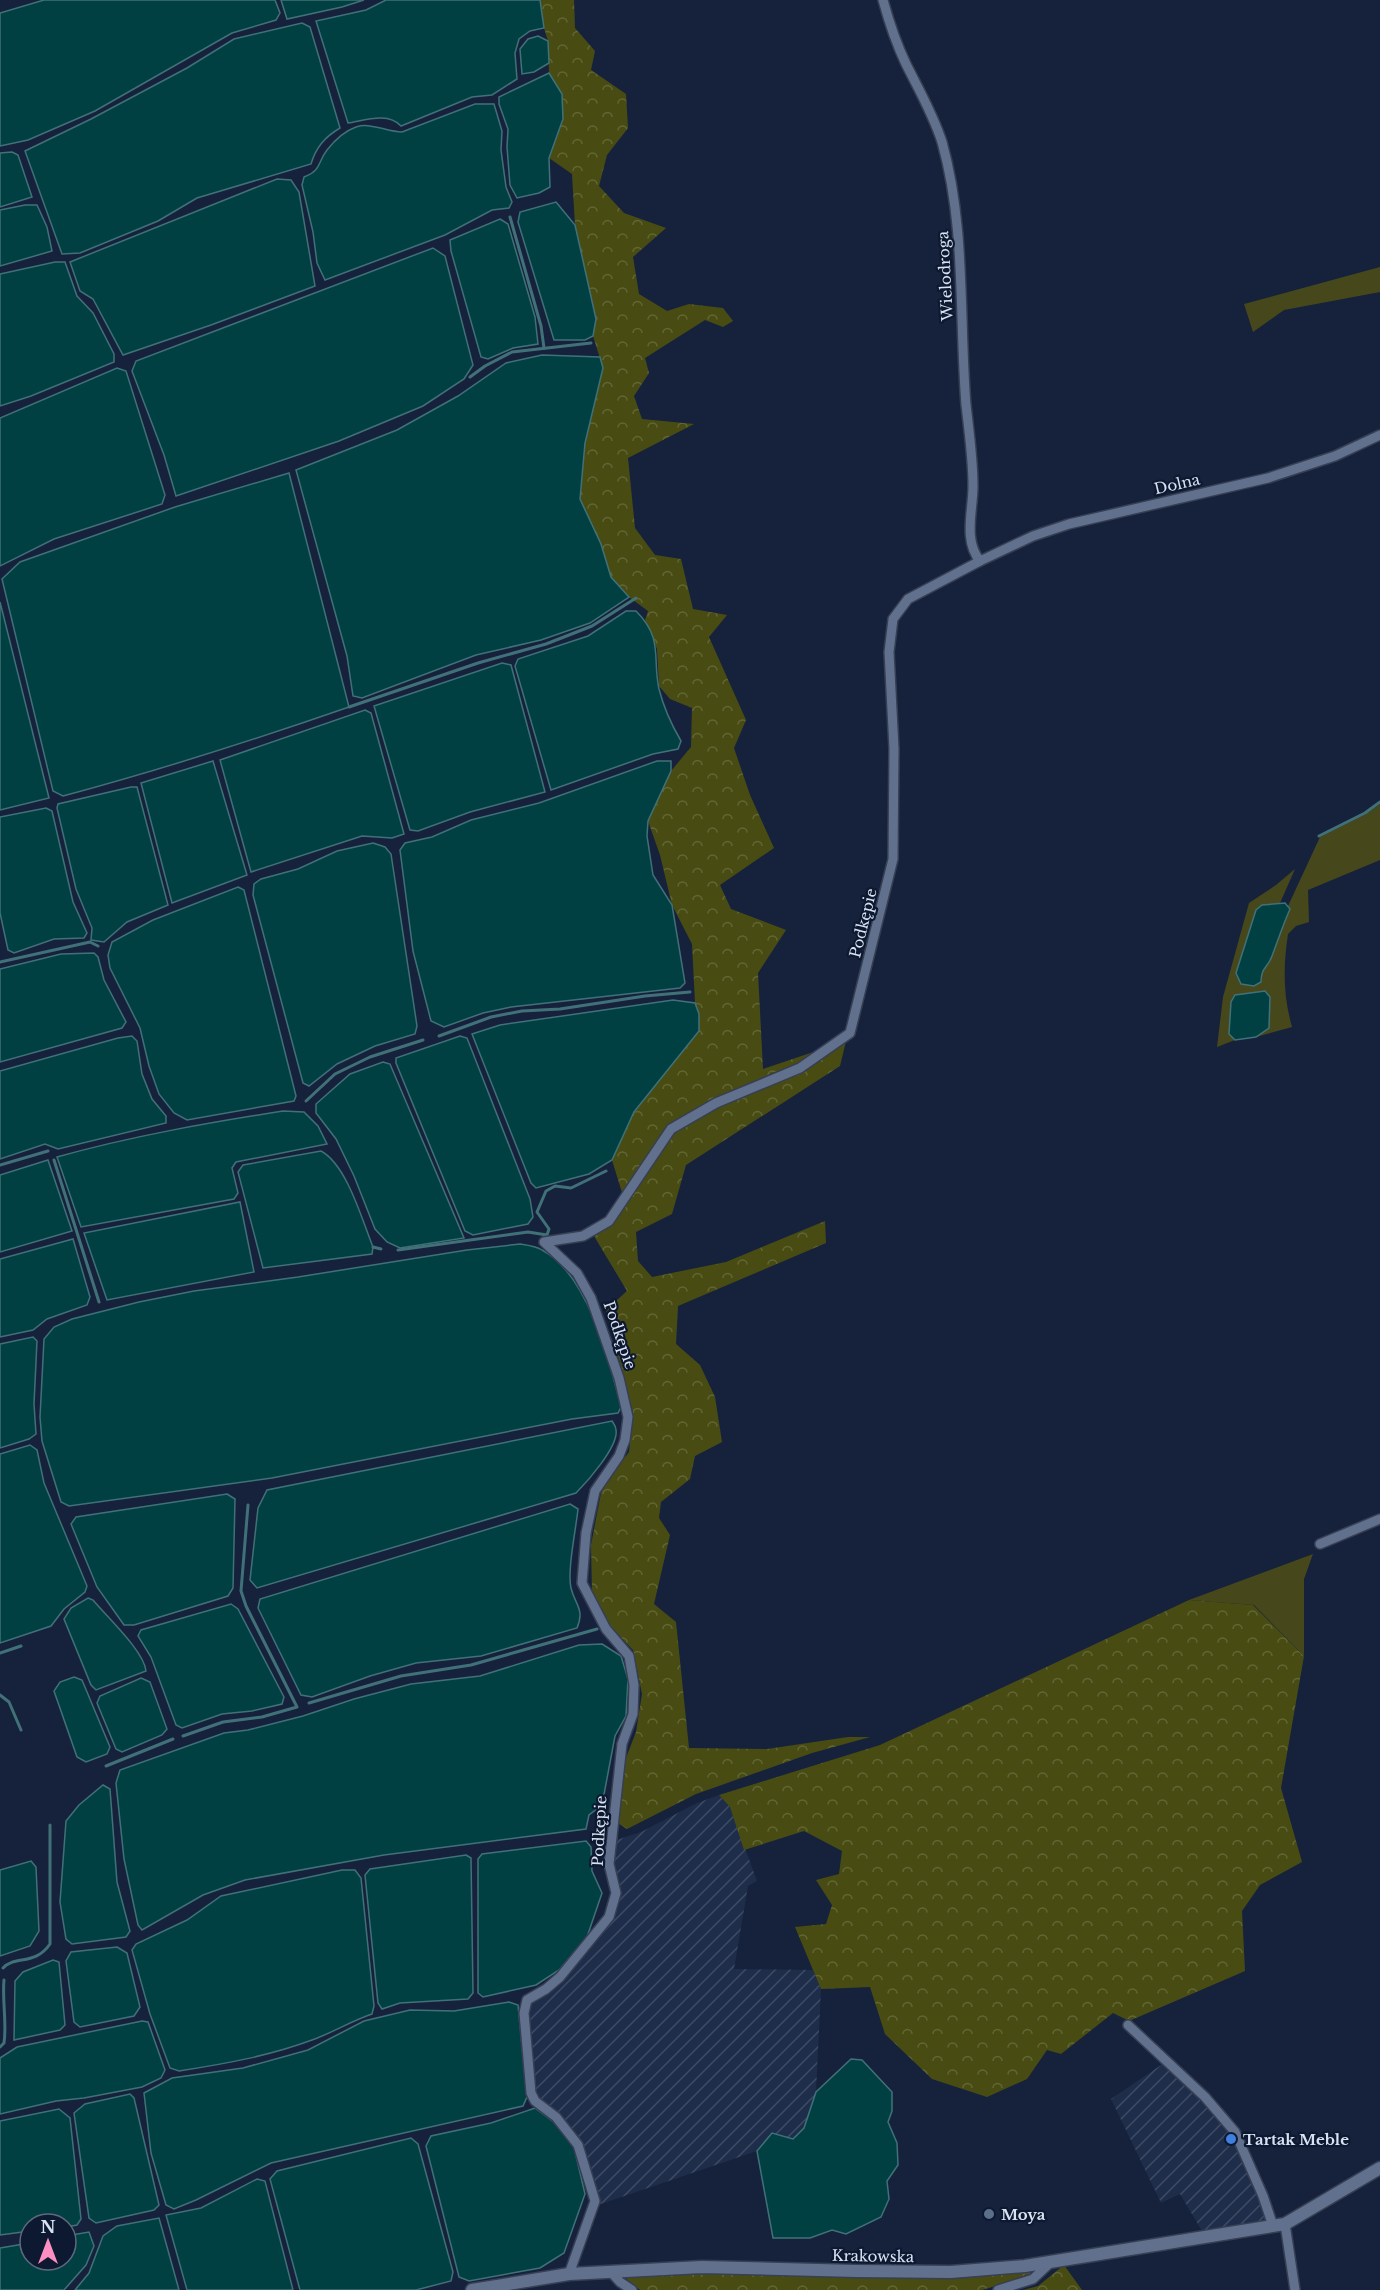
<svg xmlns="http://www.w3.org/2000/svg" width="1380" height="2290" font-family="'Libre Baskerville',serif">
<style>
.industrial{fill:url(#industrial-furrows)}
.green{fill:#46481c}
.forest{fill:url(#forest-crowns)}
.water{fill:#004043;stroke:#417178;stroke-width:1.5}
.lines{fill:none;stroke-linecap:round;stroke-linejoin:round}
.stream{stroke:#417178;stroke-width:3}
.street-casing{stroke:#363f53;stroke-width:12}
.secondary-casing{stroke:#363f53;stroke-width:15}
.street{stroke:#61708d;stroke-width:9}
.secondary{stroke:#61708d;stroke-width:12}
.shop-dot{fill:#3f7fe0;stroke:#0d1930;stroke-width:2}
.service-dot{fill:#5c6f8a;stroke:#0d1930;stroke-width:2}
.labels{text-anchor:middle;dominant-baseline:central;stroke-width:4.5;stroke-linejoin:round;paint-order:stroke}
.street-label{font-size:15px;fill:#d9e2f3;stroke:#0d1930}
.poi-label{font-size:15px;font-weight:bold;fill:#d9e2f3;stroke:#0d1930;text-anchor:start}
</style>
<defs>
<pattern id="industrial-furrows" width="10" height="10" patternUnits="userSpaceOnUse" patternTransform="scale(1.5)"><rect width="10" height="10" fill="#1e2d4a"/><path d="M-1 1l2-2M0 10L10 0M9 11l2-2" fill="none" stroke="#3e4b65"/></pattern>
<pattern id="forest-crowns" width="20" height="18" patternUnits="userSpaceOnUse" patternTransform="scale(1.5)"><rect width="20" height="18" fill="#484c12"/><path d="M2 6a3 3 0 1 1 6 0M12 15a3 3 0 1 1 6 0" fill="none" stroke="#626635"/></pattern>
</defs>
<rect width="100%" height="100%" fill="#16223b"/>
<!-- industrial -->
<g class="industrial">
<path d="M719,1795L730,1807L757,1881L748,1886L734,1969L813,1970L821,1989L816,2092L804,2128L793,2139L772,2133L757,2151L598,2205L580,2142L537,2099L534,2093L526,2014L530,2002L612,1917L616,1840L641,1832L697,1803Z"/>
<path d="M1164,2063L1204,2098L1234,2133L1268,2221L1202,2231L1180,2194L1161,2203L1111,2099Z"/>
</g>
<!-- green -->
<g class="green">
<path d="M1380,267V292L1284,310L1253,332L1244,304Z"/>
<path d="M1380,804V860L1308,890L1309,922L1296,926L1288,934C1283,967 1283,995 1292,1027L1256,1037L1269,1028L1229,1033L1235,1040L1217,1047L1223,997L1249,903L1276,885L1295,869L1280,903C1274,904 1266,904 1261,906C1245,915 1258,957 1261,972C1275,954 1280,931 1290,910L1288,906L1320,837L1366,814Z"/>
<path d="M1313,1554L1304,1579V1656L1254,1605L1189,1600Z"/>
</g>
<!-- forest -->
<g class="forest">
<path d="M540,0H574L575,28L595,51L591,70L626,94L628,128L607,155L599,186L624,213L666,228L633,257L639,294L667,311L689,304L723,308L733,321L723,327L705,320L645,358L649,373L634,396L642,419L694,424L628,458L635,528L655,555L681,559L693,609L727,615L709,637L746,720L734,748L750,795L774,848L720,885L731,909L786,930L758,973L763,1069L846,1041L840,1066L686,1165L672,1214L636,1232L638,1261L652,1277L726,1262L825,1221L826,1243L678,1306L676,1344L700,1365L715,1397L722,1442L695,1456L690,1479L661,1502L659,1518L670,1535L654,1604L676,1622L689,1748L767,1749L848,1737H870L812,1753L696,1794L627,1829L616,1822L618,1798L626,1758L636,1732L642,1694L633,1650L609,1625L592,1593L591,1545L602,1488L629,1452L633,1413L606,1310L627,1291L594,1236L614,1222L624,1199L612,1160L634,1113L699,1031V1014L695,1003L692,944L672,905L660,855L648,821L671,771L691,747L692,708L670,699L659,686L657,649L645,620L648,611L629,597L611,577L601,544L580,499L585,443L603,368L593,336L596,319L575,225L572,174L549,158L563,119L562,94L549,73L548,41L544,28Z"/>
<path d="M1189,1600L1253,1605L1304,1656L1281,1788L1302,1862L1260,1885L1242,1911L1245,1971L1129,2021L1113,2013L1061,2054L1047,2050L1027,2079L987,2097L932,2079L885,2034L870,1987L821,1989L795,1927L826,1924L832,1905L816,1880L839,1874L842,1851L804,1831L744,1850L730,1807L719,1795L880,1745Z"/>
<path d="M1064,2265L1082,2290H1023L1038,2286Z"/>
<path d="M1032,2270L1029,2276L982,2290H640L623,2276L704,2272L955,2279Z"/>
</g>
<!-- water -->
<g class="water">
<path d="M44,0H275L280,13L276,20L232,33L95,111L28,140L0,146V13Z"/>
<path d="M281,0H364L342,7L287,19Z"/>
<path d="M386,0H540L544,28L530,31L519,39L515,53L517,79L492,95L472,97L401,126C388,112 366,120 348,123L316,21L366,10Z"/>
<path d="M302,23L310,27L340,128C325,137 316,147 311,164L197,198L158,221L80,253L62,254L25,151L91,119L187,68L234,39Z"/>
<path d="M538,36L548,41L549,63L534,72L522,74L520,49L528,39Z"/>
<path d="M549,73L562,94L563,119L549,158L550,187L539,193L517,198L510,185L507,147L508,129L499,104V97Z"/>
<path d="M475,104H494L502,131L501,150L506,187L512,202L509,208L492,210L445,235L325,280L317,263L313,232L302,185L304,177C322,170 317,163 327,150C334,141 345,131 356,127C371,122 387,132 402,132Z"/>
<path d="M12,152L18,155L32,197L0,207V153Z"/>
<path d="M277,179L291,180L299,192L315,286L211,325L123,355L93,299L80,291L70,262Z"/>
<path d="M556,202L575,225L596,319L593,336L585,340H554L518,222L520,212Z"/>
<path d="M25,205H37L47,227L52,251L0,266V210Z"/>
<path d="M500,219L508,224L535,317L538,344L513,348L488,359L481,357L451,251L450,240Z"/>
<path d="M433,248L445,256L473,365L464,379L423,406L339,441L176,496L164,455L132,371L136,361Z"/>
<path d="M55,262H65L77,296L93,313L114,354V362L31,396L0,406V274Z"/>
<path d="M542,355L600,357L603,368L585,443L580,499L601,544L611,577L629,597L590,623L541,640L476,655L362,698L353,696L347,656L296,470L397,430L458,396L506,363Z"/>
<path d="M117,368L126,371L165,495L162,504L54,539L0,566V418Z"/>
<path d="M289,473L349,707C254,740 160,770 63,796L53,791L2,579L20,562L175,507Z"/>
<path d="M0,602L49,798L0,810Z"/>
<path d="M626,611H636C664,639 652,658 659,689C664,709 671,724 681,741L678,749L653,754L551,790L515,666L518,659L588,636Z"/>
<path d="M502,663L511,665L545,792L470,812L418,831L410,830L374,706Z"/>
<path d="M365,710L371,713L404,834L392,838L362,836L251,872L220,760Z"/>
<path d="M213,761L247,875L172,903L141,783Z"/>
<path d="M657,761H671V771L648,821L647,836L653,875L672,905L685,983L680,988L511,1007L483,1013L444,1027L431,1021L413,951L400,850L405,843L432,837L471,820L539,803Z"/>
<path d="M131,787H137L168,905L127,922L104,942L91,940L92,928L76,889L57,808L58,804Z"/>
<path d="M46,808L52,811L73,902L87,933L84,938L54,939L14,953L8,950L0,913V817Z"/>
<path d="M373,843L385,847L391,854L417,1026L415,1034L375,1046L337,1064L309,1086L303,1083L253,895L254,884L261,879L298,869L337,851Z"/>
<path d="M238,887L244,890L296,1096L294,1101L187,1120L174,1113L159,1094L149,1066L140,1028L110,968L108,955L112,942L153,920Z"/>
<path d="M1285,903L1290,909C1283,925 1278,940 1272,956C1268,968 1261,967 1261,982L1254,986L1241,984L1236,973L1256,910L1262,905Z"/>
<path d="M94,953L98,957L104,980L126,1022L122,1028L0,1062V969L61,954Z"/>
<path d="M1265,991L1270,997L1269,1028L1256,1037L1235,1040L1229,1034L1231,1002L1235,995Z"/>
<path d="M673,1000L695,1003L699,1014V1031L634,1112L612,1160L589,1174L536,1188L531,1183L472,1034L500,1025Z"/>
<path d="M132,1036L137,1041L142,1074L152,1099L166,1116V1123L58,1149L45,1144L0,1159V1071L118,1038Z"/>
<path d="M460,1036L467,1038L530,1199L533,1217L528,1224L473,1235L465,1231L396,1063V1058Z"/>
<path d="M383,1062L390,1064L464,1238L400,1248L387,1242L375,1229L354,1176L336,1139L316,1113V1104L350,1074Z"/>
<path d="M283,1111L304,1112L318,1126L327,1144L236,1162L232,1168L238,1193L234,1199L81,1227L57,1157C132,1136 207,1123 283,1111Z"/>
<path d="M321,1151C347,1165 362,1220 373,1247L372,1254L263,1268L238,1172L243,1165Z"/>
<path d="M48,1160L72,1231L0,1252V1175Z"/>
<path d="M240,1202L254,1272L107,1300L84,1233Z"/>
<path d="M73,1239L90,1297L87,1305L47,1319L33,1330L0,1337V1259Z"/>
<path d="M520,1244C527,1245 536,1246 542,1250C588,1274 609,1360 621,1407L618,1413L572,1419L272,1478L69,1506L61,1502L42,1441L40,1417L44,1339L54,1327L72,1319L139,1302L194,1291L298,1277L467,1250Z"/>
<path d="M33,1337L37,1341L34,1404L36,1434L29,1439L0,1448V1344Z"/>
<path d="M612,1421C614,1424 616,1426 616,1430C619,1446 587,1482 576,1493L257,1588L250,1580L258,1508L267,1490Z"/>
<path d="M30,1445L37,1450L44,1483L87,1586L85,1592L64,1609L51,1626L0,1643V1454Z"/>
<path d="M227,1494L235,1499L233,1588L228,1596L134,1625H124L97,1587L71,1524L76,1517Z"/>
<path d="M570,1504L578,1509C576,1529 567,1571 571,1588C575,1605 585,1609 577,1628L481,1656L416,1663L370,1676L312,1697L301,1695L258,1608L260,1599Z"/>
<path d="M88,1598L93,1600C107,1617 144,1651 146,1671L96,1690L91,1685L64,1619L71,1608Z"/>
<path d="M231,1604L238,1609L284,1697L282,1704L252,1711L222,1714L182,1728L176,1725L151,1657L138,1636L141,1630Z"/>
<path d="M602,1644L621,1656L628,1679L626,1716L615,1736L602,1805L589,1815L586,1829L384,1855L245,1880L203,1895L142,1930L138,1925L124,1859L116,1783L120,1770L224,1733L248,1730L303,1716L354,1699L411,1684L480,1676L579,1645Z"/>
<path d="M74,1677L82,1680L110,1747L107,1754L86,1762L77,1757L54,1691L60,1682Z"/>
<path d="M141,1678L150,1682L167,1729L162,1735L122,1752L116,1749L97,1703L100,1696Z"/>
<path d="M103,1785L110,1789L117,1882L130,1931L126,1937L72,1944L66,1939L60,1902L66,1821L79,1805Z"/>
<path d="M586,1841L591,1847L592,1871L602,1893L587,1937L559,1970L536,1985L483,1997L478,1993V1859L482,1854Z"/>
<path d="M466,1855L471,1858L473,1993L468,1999L400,2003L382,2009L378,2003L365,1875L370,1869Z"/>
<path d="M31,1861L36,1867L39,1931L30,1946L0,1956V1870Z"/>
<path d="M342,1870H355L361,1878L374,2006L372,2014C351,2021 332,2033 312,2040C269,2056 224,2064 179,2071L170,2068L150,2014L132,1950L136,1944L187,1920L221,1896Z"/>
<path d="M117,1947L127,1953L140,2007L134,2016L80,2027L74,2022L66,1961L71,1952Z"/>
<path d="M53,1960L59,1962L65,2025L60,2030L14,2040L15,1981L23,1972Z"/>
<path d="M509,2002L518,2005L527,2097L523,2106L271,2163L196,2200L174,2209L166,2205L151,2153L144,2093L172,2078L243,2068L308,2050L364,2021L410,2010L454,2011Z"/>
<path d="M142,2021L148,2022L165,2070L161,2078L142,2087L84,2098L56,2101L0,2114V2058L17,2047Z"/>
<path d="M851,2059L862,2060L892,2092V2111L888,2122L897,2143L898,2165L887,2181L889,2199L881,2217L846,2234L832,2230L810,2238H773L757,2151L772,2133L793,2139L804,2128L816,2092Z"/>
<path d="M130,2094L134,2098L159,2205L154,2210L96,2223L89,2218L74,2113L85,2104Z"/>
<path d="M535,2108L559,2126L574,2147L585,2194L564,2253L540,2268L469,2281L459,2277L426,2146L431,2136L491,2123Z"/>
<path d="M59,2109L70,2118L81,2219L77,2225L66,2227V2224H30V2231L0,2235V2121Z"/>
<path d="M411,2138L418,2144L453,2272L451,2281L416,2290H300L270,2179L277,2171Z"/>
<path d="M257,2179L265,2181L293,2290H187L166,2215L201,2208Z"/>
<path d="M159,2218L179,2290H75L89,2273L103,2236L117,2226Z"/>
<path d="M89,2232L94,2246L86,2265L64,2290H0V2248L30,2243V2260H66V2236Z"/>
</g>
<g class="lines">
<!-- stream -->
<g class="stream">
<path d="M510,217L541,326L544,348"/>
<path d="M470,377L485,366L512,352L591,343"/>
<path d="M349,707L478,663L546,644L592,626L636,598"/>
<path d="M1319,836L1365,813L1380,802"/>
<path d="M0,962L90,942L98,946"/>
<path d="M439,1036L491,1017L522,1011L560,1009L645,996L690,992"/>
<path d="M306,1101L335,1074L370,1057L423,1040"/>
<path d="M54,1160L99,1302"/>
<path d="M0,1165L48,1151"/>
<path d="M373,1247L381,1249"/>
<path d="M398,1250L528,1232L547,1235L549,1229L537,1212L546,1191L555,1186L571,1188L606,1171"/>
<path d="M0,1653L21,1646"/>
<path d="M0,1695L9,1702L21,1730"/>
<path d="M309,1703L401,1676L471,1665L597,1629"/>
<path d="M183,1736L223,1722L262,1717L297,1707L246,1606L241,1591L248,1505"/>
<path d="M106,1766L173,1739"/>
<path d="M3,1968C15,1955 35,1966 50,1944V1825"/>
<path d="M0,2047L4,2043C7,2022 2,2001 4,1980"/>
</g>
<!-- street casing -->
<g class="street-casing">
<g id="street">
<path d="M883,0C889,22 896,43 906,64C919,90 933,114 942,142C966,227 959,317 966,405C969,431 973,459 973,486C973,511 963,540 980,561"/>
<path d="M1320,1544L1380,1519"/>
<path d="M1128,2025L1205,2097L1235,2132L1263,2196L1273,2226"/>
<path d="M1285,2224L1295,2290"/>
<path d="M610,2271L620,2282L632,2290"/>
<path d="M569,2274L595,2201L578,2145L556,2117L535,2101L531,2093L524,2013L527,2000L546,1989L560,1977L609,1917L616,1893L609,1864L612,1837L622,1744L633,1714L634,1685L629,1656L606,1629L582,1583L586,1533L595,1491L619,1456L625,1440L628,1417L619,1378L591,1298L577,1273L544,1242L583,1236L609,1221L671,1129L716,1103L800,1068L850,1033L893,859L894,749L889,652L893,619L908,599L980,561L1033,536L1069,524L1268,478L1335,456L1380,435"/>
<path d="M998,2290L1033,2279L1051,2262"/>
</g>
</g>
<!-- secondary casing -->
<g class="secondary-casing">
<path id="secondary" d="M472,2290L569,2274L702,2267L856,2271L951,2272L1025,2266L1285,2224L1380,2168"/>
</g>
<!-- street -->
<use href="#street" class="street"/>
<!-- secondary -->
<use href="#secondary" class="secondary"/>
</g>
<!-- markers -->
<circle class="shop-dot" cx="1231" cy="2139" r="6"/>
<circle class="service-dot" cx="989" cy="2214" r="6"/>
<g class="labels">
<!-- street labels -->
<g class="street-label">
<text transform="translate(945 276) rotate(-93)">Wielodroga</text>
<text transform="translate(1177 484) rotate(-13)">Dolna</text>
<text transform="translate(863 923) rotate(-76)">Podkępie</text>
<text transform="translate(620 1335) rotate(71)">Podkępie</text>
<text transform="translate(599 1831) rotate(-87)">Podkępie</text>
<text transform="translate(873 2256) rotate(1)">Krakowska</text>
</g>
<!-- poi labels -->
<g class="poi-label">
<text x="1243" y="2139">Tartak Meble</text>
<text x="1001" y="2214">Moya</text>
</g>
</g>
<!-- north arrow -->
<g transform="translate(48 2242)"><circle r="28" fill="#0d1930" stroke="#5f697e" stroke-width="1.5"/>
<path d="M0-4.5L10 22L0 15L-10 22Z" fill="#fc8fc2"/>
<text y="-9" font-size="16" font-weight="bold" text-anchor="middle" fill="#d9e2f3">N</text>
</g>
</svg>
